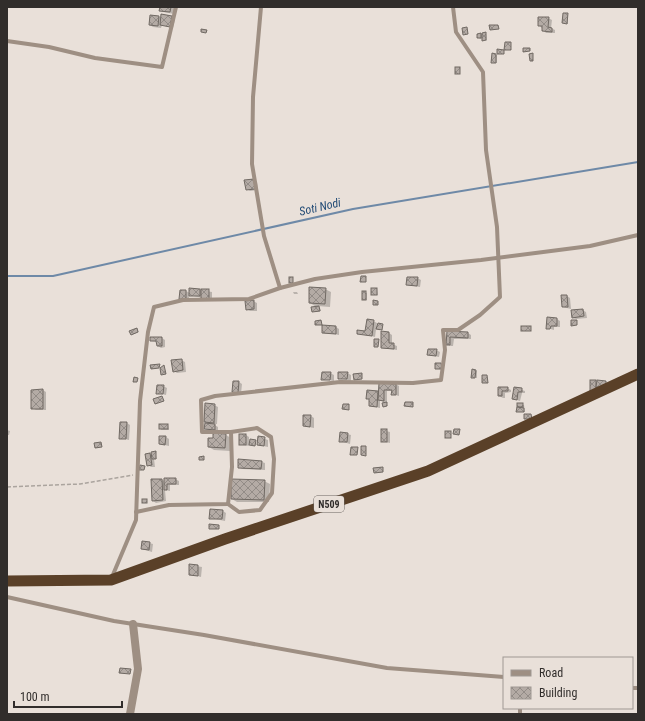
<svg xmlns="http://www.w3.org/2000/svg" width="645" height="721" font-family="'Roboto Condensed',sans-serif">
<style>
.shadow{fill:#0003}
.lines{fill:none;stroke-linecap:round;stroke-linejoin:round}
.stream{stroke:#6e89a7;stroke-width:2}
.building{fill:url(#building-cross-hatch);stroke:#706963}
.path{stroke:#aba49e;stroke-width:1.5;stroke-dasharray:4 2;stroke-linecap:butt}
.service{stroke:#9e8f83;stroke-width:4}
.minor{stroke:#9e8f83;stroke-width:8}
.trunk{stroke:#5a4028;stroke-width:11}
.labels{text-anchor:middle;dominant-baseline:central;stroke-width:3;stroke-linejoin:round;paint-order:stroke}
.shield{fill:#e9e0d9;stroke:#68635f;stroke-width:1}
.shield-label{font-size:10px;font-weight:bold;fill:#312d2b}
.water-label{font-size:12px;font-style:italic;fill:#214a75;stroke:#e9e0d9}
</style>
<defs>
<pattern id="building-cross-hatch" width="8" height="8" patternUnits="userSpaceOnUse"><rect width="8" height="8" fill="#b4aba5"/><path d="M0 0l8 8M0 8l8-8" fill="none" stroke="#938c87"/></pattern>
</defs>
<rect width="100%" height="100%" fill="#e9e0d9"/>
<!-- shadow -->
<g class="shadow">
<path d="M161,7H174V14L163,12L160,10Z"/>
<path d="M567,14L568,24H565L563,23Z"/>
<path d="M151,16L175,19L173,28L162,25L161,28L153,27L150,25Z"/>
<path d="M548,18L552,20L551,28L555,30V33H546L539,25Z"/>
<path d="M486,33L487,41L478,38V35Z"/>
<path d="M493,54L497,55V63L492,62Z"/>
<path d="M254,180L257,182L258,190L250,191L247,189Z"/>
<path d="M417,278L421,280L420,287L407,285Z"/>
<path d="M325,289L331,292L330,307L317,306L320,308L321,311L314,312L318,308L310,303Z"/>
<path d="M377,289L378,295H372Z"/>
<path d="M200,290L212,292V300L189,295V301H184L186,291L190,293Z"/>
<path d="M293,292H297L298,294H294Z"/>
<path d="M363,292L367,293V300H364Z"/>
<path d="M567,296L570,298L571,309L563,307Z"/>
<path d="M253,301L257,303V311H250L247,309Z"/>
<path d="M582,310L586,312L587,318L576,319L573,318Z"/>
<path d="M557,319L560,321V327H554V330L547,328Z"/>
<path d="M373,321L377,323L375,337L358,333L366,332Z"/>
<path d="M336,327L339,329V335L323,332Z"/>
<path d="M137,329L139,332L131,335Z"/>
<path d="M448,332L468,333L471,335V339H454L453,346H450L447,344Z"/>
<path d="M389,333L392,335V344L397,346V350L382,348Z"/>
<path d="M162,338L165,340V347L161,348L158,346V342L151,341Z"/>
<path d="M436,350L440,352L439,357L428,355Z"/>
<path d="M181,360L185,362L186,372L177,373L174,371Z"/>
<path d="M473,370L477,371V378L472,377Z"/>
<path d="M330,373L334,375V381L322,379Z"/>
<path d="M347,373L351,375V381L339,378Z"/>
<path d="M239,382L242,384L241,394H237Z"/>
<path d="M396,384L399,386V396L392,394L393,391H387V402H384L388,406H384L383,402L380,400V408L370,406L368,391L379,392Z"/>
<path d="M163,386L167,388L166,395L157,393Z"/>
<path d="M499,388H507L511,390V392L505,393V398H503L499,396Z"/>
<path d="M515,388L525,391V393H522L520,401L513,399Z"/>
<path d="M43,390L46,392V410H36L32,408Z"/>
<path d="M518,404L524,405L525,412L517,411Z"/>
<path d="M214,405L218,407L217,424H213L218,427V431L205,429L210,424L205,422Z"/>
<path d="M311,416L314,418V428L304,426Z"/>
<path d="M127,423L130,425L129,440L120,438Z"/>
<path d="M160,425H168L169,430H161Z"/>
<path d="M7,430L10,431L9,435H7Z"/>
<path d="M382,430L390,432V443L382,441Z"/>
<path d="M347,434L351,435L350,444L340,441Z"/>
<path d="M226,435L231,438L230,451L214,450L209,447L214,440Z"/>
<path d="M246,435L249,437V446L240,444Z"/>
<path d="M166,437L169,439V446L160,444Z"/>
<path d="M259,437L268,440V447L258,445Z"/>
<path d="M155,452L157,459H154L155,467H151L148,465L150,454L153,456Z"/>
<path d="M262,462L265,463V470L242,469L239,467Z"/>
<path d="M175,479L179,481V485H170V491L165,490L166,501L156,503L153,501L162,480L165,481Z"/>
<path d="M264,481L270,484L269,502H237L232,499Z"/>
<path d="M223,511L226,513L225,521L210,518Z"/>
<path d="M149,543L153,544L152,552L142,549Z"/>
<path d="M190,565L202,567L201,577L190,574Z"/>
</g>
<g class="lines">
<!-- stream -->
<path class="stream" d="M7,276H53L353,209L638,162"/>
</g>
<!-- building -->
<g class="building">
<path d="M160,7H171L170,12L159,11Z"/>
<path d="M563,13H568L567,24L562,23Z"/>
<path d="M161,14L172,16L170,27L160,25Z"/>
<path d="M150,15L159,16L158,26L149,25Z"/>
<path d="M538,17H549L548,27L552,28V32L542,31V26H538Z"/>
<path d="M489,25H498L499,29L490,30Z"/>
<path d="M467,27L468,34L463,35L462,28Z"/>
<path d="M201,29L207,30L206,33L201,32Z"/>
<path d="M486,32V40L482,41V33Z"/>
<path d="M481,33V38H477V34Z"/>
<path d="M505,42H511V50H504Z"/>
<path d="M523,48H530V51L523,52Z"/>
<path d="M497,49L504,50V54H497Z"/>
<path d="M492,53L496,54V63H491Z"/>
<path d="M533,53V61H530L529,54Z"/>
<rect x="455" y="67" width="5" height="7"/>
<path d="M254,179L255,189L246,190L244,180Z"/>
<path d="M361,276H366V282H360Z"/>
<rect x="289" y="277" width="4" height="6"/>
<path d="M407,277H418L417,286L406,285Z"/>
<path d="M309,287L326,288L325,304L309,303Z"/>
<path d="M189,288L200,289V296H189Z"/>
<rect x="371" y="288" width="6" height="7"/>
<rect x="201" y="289" width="8" height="10"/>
<path d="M180,290H186V300L179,299Z"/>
<rect x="362" y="291" width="4" height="9"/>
<path d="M561,295H567L568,307H562Z"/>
<path d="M254,300V309L246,310L245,301Z"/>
<path d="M373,300L378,301V305H373Z"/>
<path d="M319,306L320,311L312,312L311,307Z"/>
<path d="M583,309L584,316L572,318L571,310Z"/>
<path d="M547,317L557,318V326H551L550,329H546Z"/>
<path d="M367,319L374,320L372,336L357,334V330L365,331Z"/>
<path d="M321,320L322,325H315V321Z"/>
<path d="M571,320H577V325L571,326Z"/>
<path d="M378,323L383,324L382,330L376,329Z"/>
<path d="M322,325L336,326V334L322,333Z"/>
<rect x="521" y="326" width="10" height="5"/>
<path d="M137,328L138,332L131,335L129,331Z"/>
<path d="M381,331L389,332V343H394V349L381,348Z"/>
<path d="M447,331L468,332V338L450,337V345H446Z"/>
<path d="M150,337H162V346H157L156,341H150Z"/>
<path d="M374,339H379L378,347H374Z"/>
<path d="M428,349H437L436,356L427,355Z"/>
<path d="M182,359L183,370L173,372L171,360Z"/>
<path d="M435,363H441L442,369H435Z"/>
<path d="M160,364L159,368L151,369L150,365Z"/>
<path d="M164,365L166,374L161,375L160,368Z"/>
<path d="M472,369L476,370L475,378H471Z"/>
<path d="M322,372H331L330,380H321Z"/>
<path d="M338,372H348L347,379H338Z"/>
<path d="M362,373V379L354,380L353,374Z"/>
<path d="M482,375H487L488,383H482Z"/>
<path d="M134,377L138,378L137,382H133Z"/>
<rect x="590" y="380" width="6" height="11"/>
<path d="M597,380L606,381V389L596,387Z"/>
<path d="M233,381H239L238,393L232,392Z"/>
<path d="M379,383L396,384V395H391L392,390H384V401L378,400Z"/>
<path d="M157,385H164L163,394H156Z"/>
<path d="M498,387H508V391H502V396H498Z"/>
<path d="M514,387L522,388V392H518L517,400L512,399Z"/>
<path d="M43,389V409H31V390Z"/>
<path d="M367,390L378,391L377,407L369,406V399H366Z"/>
<path d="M162,396L164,401L155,404L153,399Z"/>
<path d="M387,402V406L383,407L382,403Z"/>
<path d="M405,402H413V407L404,406Z"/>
<path d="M205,403L215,404L214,423L204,422Z"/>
<rect x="517" y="403" width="6" height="4"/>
<path d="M343,404H349V410L342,409Z"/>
<path d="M517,407L524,408V412H516Z"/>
<path d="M524,414H531L532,419H524Z"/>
<path d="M303,415H311L310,427L303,426Z"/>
<path d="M120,422H127L126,439H119Z"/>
<path d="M205,423L215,424V430L204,429Z"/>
<rect x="159" y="424" width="9" height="5"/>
<rect x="381" y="429" width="6" height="13"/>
<path d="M454,429H460L459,435L453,434Z"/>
<rect x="445" y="431" width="6" height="7"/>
<path d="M340,432L348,433L347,442H339Z"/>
<path d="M213,433L226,434L225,448L208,447V438H213Z"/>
<rect x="239" y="434" width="7" height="11"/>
<path d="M159,436H166L165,445L159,444Z"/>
<path d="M258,436L265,437L264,446L257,445Z"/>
<path d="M250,439L256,440L255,446L249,445Z"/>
<path d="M101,442L102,447L95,448L94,443Z"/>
<path d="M361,446H366V456L361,455Z"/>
<path d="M351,447H358L357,455H350Z"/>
<path d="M156,451V459H152L151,452Z"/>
<path d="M150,453L152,465L147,466L145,454Z"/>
<path d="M204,456V460H199V457Z"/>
<path d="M238,459L262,461L261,469L238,468Z"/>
<path d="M140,465L145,466L144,470H139Z"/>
<path d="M383,467V472L374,473L373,468Z"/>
<path d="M164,478H176V484H167V490H164Z"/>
<path d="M151,479H162L163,500L152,501Z"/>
<path d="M231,479L265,480L264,500L231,499Z"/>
<rect x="142" y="499" width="5" height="4"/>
<path d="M210,509L223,510L222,519H209Z"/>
<path d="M209,524L219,525V529H209Z"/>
<path d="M142,541L150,542L149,550L141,549Z"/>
<path d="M189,564L198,565V576L189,575Z"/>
<path d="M120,668L131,669L130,674L119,673Z"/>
</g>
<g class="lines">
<!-- path -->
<path class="path" d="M7,487L80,484L133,475"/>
<!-- service -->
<g class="service">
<path d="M261,7L253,97L252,164L264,236L280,288L315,279L362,272L481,260L590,246L638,235"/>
<path d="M7,41L49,47L95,58L162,67L176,7"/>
<path d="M228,504L239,512L260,510L272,493L274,459L271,437L257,428L231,432"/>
<path d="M136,512L169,505L228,504L232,467L231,432H202L201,400L215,396L340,382L413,383L441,380L445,350L443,330H458L480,315L500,297L497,227L486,150L483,72L456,32L453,7"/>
<path d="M112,577L136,520L140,401L148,332L154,307L183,300L249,299L280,288"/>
<path d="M7,597L114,621L204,635L387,668L504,677"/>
<path d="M632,688H638"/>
<path d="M520,714V708"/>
</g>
<!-- minor -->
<path class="minor" d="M130,714L138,669L133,624"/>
<!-- trunk -->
<path class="trunk" d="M7,581L111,580L225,539L428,471L638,374"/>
</g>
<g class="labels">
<!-- shield labels -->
<rect class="shield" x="314" y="496" width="30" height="16" rx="3"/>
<g class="shield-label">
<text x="329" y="504">N509</text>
</g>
<!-- water labels -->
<g class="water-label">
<text transform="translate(320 207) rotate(-13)">Soti Nodi</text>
</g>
</g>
<!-- border -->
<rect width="645" height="721" fill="none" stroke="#312d2b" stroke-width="16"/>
<!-- legend -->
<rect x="503" y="657" width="130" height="52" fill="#e9e0d9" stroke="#9f9893"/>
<rect x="511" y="670" width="20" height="6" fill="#9e8f83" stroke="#9f9893"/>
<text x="539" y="677" font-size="12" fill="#312d2b">Road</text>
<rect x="511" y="687" width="20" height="12" fill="url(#building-cross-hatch)" stroke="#9f9893"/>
<text x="539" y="697" font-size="12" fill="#312d2b">Building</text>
<!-- scale -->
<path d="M14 701v6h108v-6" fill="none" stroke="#312d2b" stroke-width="2"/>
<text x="20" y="701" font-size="12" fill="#312d2b" stroke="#e9e0d9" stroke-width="3" paint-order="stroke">100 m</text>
</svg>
